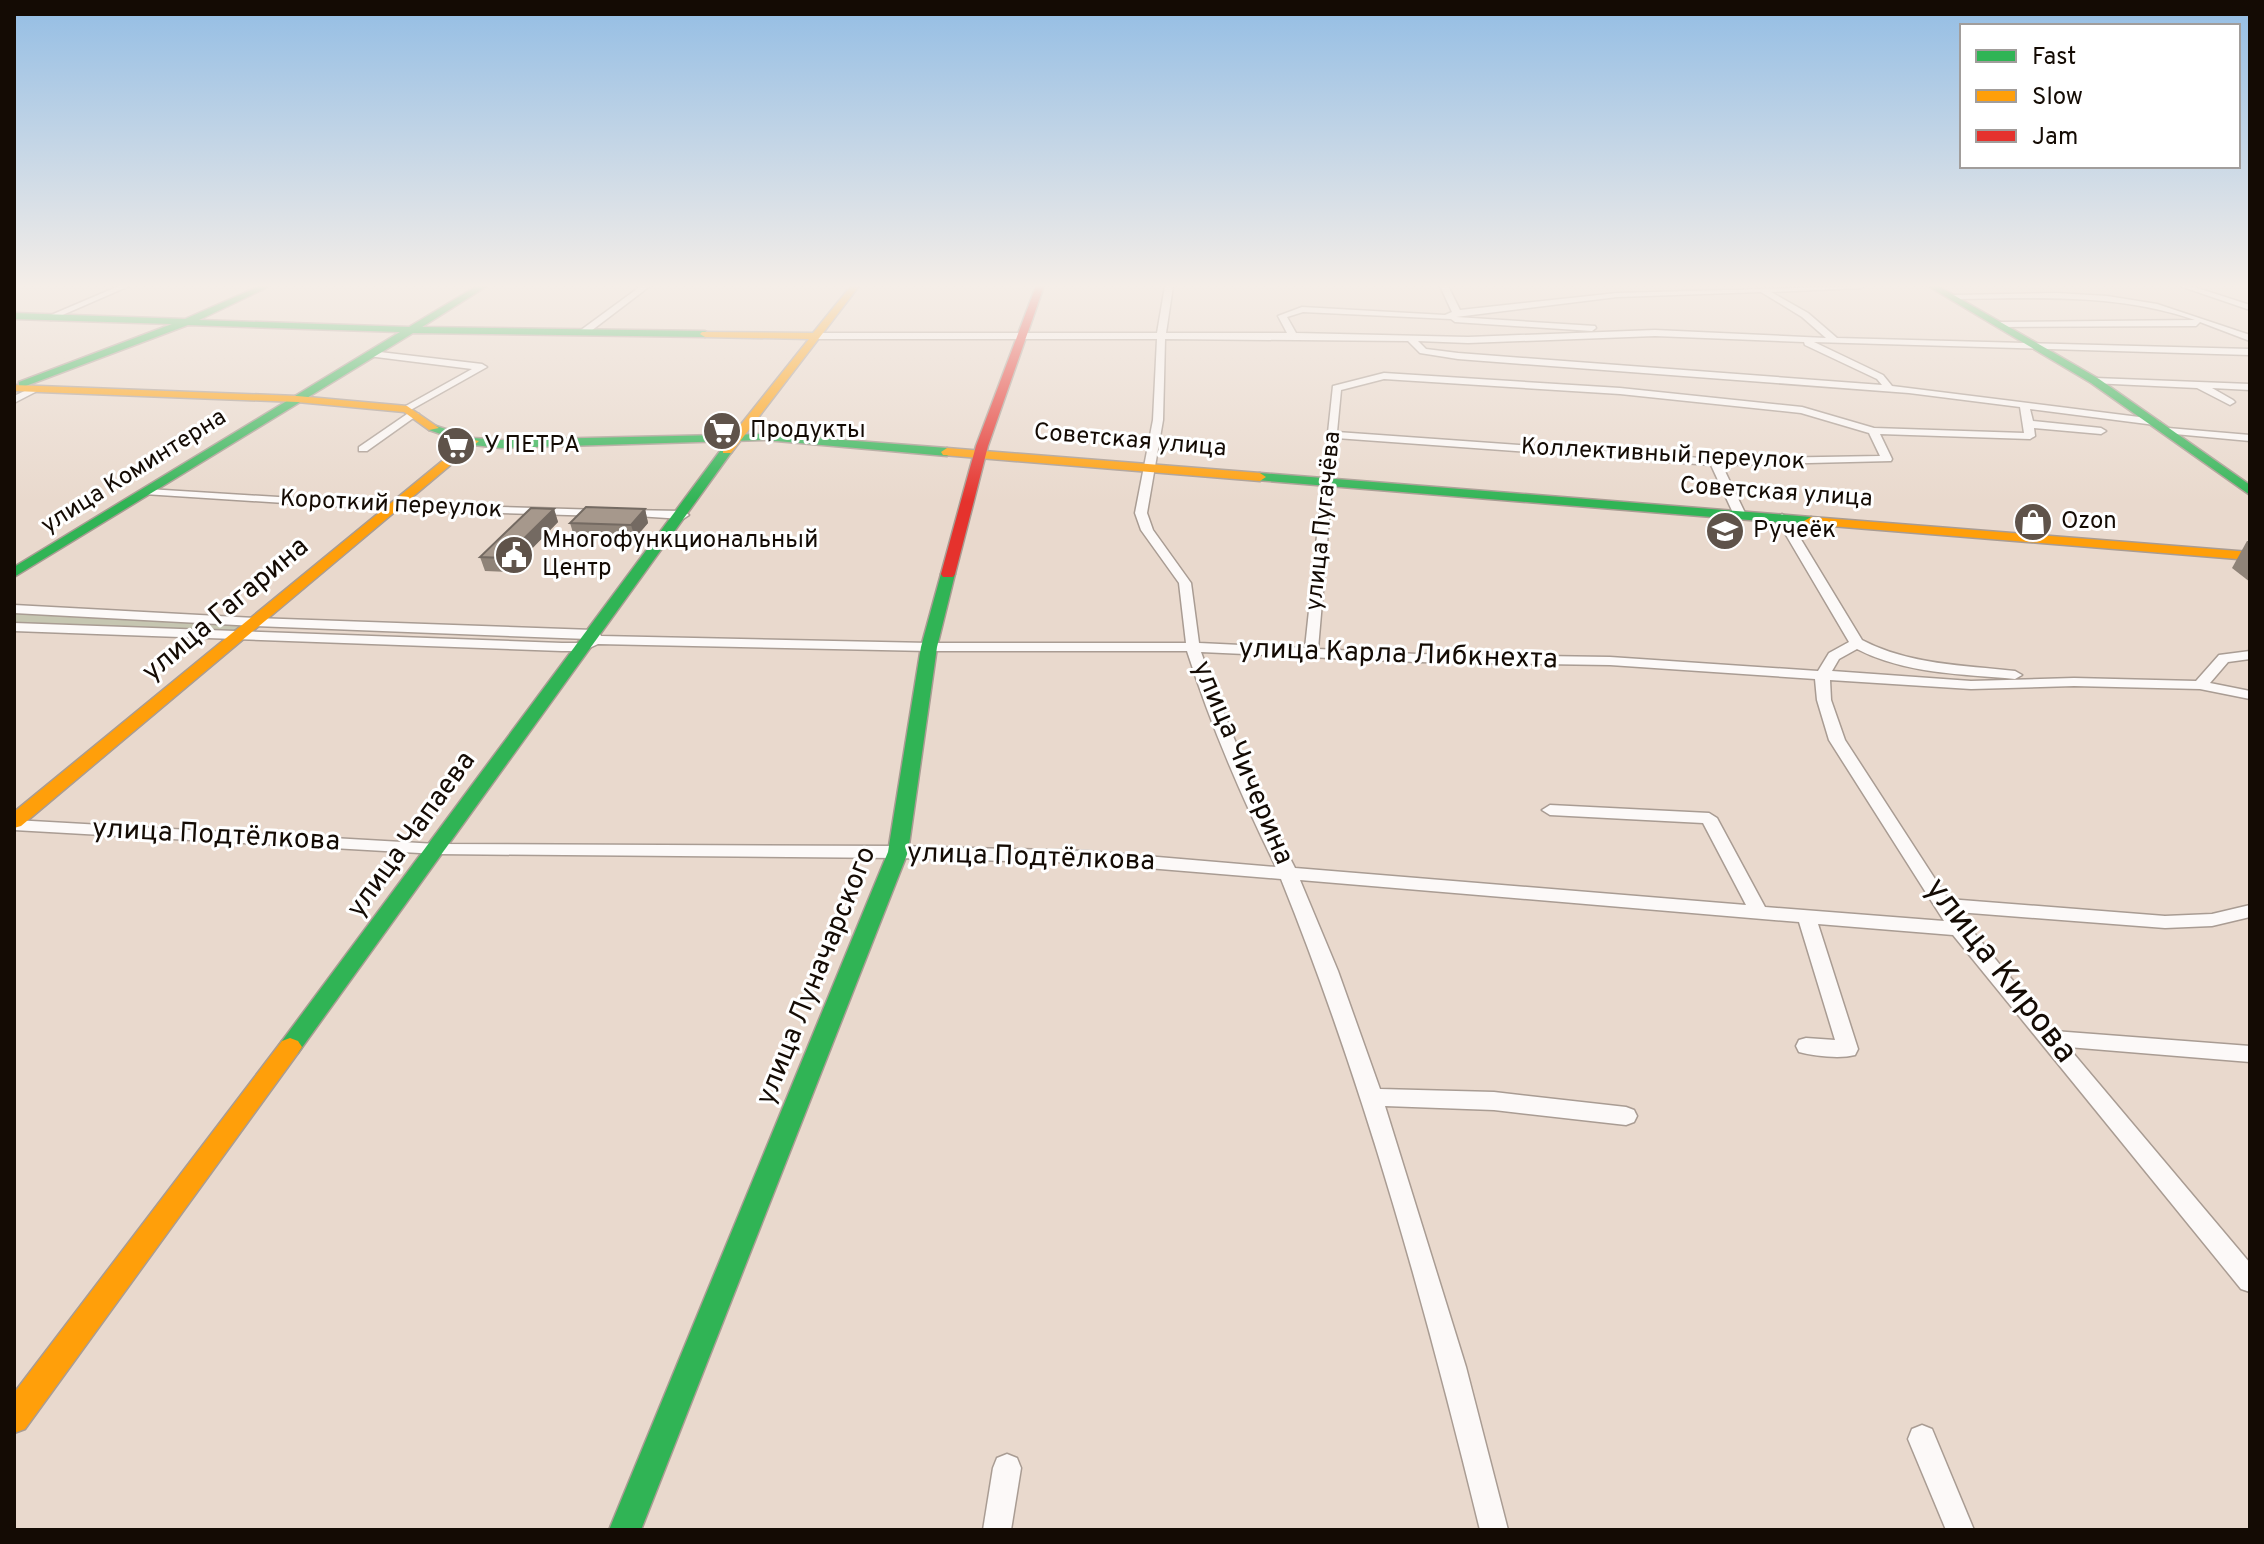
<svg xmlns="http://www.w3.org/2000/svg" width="2264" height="1544" font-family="Overpass,sans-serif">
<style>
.green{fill:#c6c6b1}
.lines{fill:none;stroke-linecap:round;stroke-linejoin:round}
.street-casing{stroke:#a99c93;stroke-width:3}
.fast-casing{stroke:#a99c93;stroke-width:3}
.slow-casing{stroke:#a99c93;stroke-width:3}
.jam-casing{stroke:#a99c93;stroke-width:3}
.street{fill:#fcf9f8;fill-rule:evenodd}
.fast{fill:#30b455;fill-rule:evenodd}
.slow{fill:#ff9f0a;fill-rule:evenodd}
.jam{fill:#e5322d;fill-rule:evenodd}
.wall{fill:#8f8378}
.shaded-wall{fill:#746a62}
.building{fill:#a6988c;stroke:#746a62;stroke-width:2}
.labels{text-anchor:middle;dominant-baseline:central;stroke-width:6;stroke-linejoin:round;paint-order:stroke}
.far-poi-label{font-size:24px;fill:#140b04;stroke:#fff;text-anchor:start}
.far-street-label{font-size:24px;fill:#140b04;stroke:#fff}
.street-label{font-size:28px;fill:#140b04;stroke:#fff}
.near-street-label{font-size:34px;fill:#140b04;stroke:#fff}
</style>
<rect width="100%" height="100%" fill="#e9d9cd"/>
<!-- green -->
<path class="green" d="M14,613L242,624L232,633L14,623Z"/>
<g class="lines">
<!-- street casing -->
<g class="street-casing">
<g id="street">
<path d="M119,286H129L51,320L44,318Z"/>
<path d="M641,286H650L587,334H581V330Z"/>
<path d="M1165,286H1173L1166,333H1287L1278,316L1302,307L1445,315L1452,312L1440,286H1448L1460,310L1617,293L1864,286L1860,288L1771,292L1808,313L1837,338L2250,349V355L1814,342L1883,375L1892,386L2155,419L2160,422L2155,425L2030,409L2033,421L2101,428L2106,431L2101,434L2034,428L2035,436L2030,439L1880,434L1892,459L1891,461L1722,465L1746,515L1740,519L1734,515L1711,465L1336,438L1318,649L1417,654L1610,657L1818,671L1829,653L1849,642L1776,518L1782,514L1788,518L1862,640C1910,665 1963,665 2015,671L2022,675L2015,679C1962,674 1905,674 1857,649L1839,659L1832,671L1971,681L2074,678L2196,681L2219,655L2250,651V659L2228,662L2210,683L2250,691V699L2200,689L2074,686L1971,689L1830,680L1831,700L1845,740L1948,899L2165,916L2212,914L2250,905V917L2212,926L2165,928L1957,912L2054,1031L2250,1046V1062L2068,1047L2250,1263V1292L2241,1289L1953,935L1818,924L1858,1049L1855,1055C1840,1059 1814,1056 1799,1052L1796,1046L1799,1040L1806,1038L1835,1040L1799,922L1300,880L1338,971L1380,1089L1494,1092L1626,1107L1634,1110L1637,1116L1634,1122L1626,1125L1494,1110L1385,1106L1466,1367L1508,1530H1480C1426,1309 1366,1090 1281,879L1087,863L898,858L437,854L14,830V820L437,844L898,846L1087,851L1276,867C1241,796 1211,726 1187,651H929L598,644L583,651H562L14,631V623L562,643H580L588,639L255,626L14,613V605L255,618L593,630L598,631L601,636L929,643H1186L1179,583L1141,530L1135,513L1153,420L1157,339H813L809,336L813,333H1157ZM1761,292L1802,317L1826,338L1655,330L1468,337L1296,333L1287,317L1303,312L1451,319L1455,322L1592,331L1596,328L1595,326L1456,317L1617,297ZM1655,336L1804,342L1805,345L1877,379L1882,385L1458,353L1426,349L1418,341L1468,343ZM1165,339L1408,341L1420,353L1458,359L1909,393L2020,407L2024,433L1874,428L1802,407L1620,388L1384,373L1333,386L1305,648L1199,643L1191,583L1153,530L1147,513L1163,420ZM1384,379L1620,394L1801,413L1869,433L1880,456L1715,459L1337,432L1341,390ZM1201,652L1417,662L1610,665L1815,679L1817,700L1829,740L1944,921L1765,907L1717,818L1709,813L1550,805L1542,810L1550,815L1703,823L1746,905L1295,868C1258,797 1227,727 1201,652Z"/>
<path d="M2180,286H2191L2250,305V310Z"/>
<path d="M2056,293L2107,296L2157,304L2250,335V341L2200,322L2196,326L2001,327L1997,324L1998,322L2195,320C2117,293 2035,298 1954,299L1950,297L1954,295Z"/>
<path d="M371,351L482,364L487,367L407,412L402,409L404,407L472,369L368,356V352Z"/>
<path d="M2095,378L2250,384V390L2212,388L2233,400L2235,402L2230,405L2197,388L2092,383L2090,381Z"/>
<path d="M33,387L41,389L14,403V396Z"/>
<path d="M410,412L419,414L367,451H359V447Z"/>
<path d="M2168,428L2250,435V441L2164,433V429Z"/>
<path d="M148,489L392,504L602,510L608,513L602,516L392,510L144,494L142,492Z"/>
<path d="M625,510L683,511L689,515L683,519L621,515V511Z"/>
<path d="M1922,1425L1932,1429L1974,1530H1946L1908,1439L1912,1429Z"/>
<path d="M1007,1454L1017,1458L1021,1468L1011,1530H983L993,1468L997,1458Z"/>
</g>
</g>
<!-- fast casing -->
<g class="fast-casing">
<g id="fast">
<path d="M260,286H270L199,320L409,327L477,286H487L422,327L705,331L710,334L705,337L413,333L14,577V567L400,332L188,325L23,387L19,386V382L172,324L14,319V313L185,319Z"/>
<path d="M1928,286H1938L2099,379L2250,485V495L2091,383Z"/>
<path d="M433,425L474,438L501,440L765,434L947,448L953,452L947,456L765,440L501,448L473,445L429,430V426Z"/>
<path d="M723,447L733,450L298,1053L290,1056L282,1053L278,1047L282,1041Z"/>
<path d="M1260,473L1811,517L1818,521L1811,525L1256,480V474Z"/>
<path d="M948,570L955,574L937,647L908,852L641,1530H609L888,852L921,647L941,574Z"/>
</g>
</g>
<!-- slow casing -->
<g class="slow-casing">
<g id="slow">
<path d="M851,286H859L731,453H723V447L809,339L705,337L700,334L702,332L813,333Z"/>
<path d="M14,385L297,396L407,406L439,428L429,430L404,412L297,402L14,391Z"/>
<path d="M469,439L479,441L21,826L14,828V812Z"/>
<path d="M947,448L1260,473L1266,477L1260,481L943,455L941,452Z"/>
<path d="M1811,517L2250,552V560L1806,524L1804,521Z"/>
<path d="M290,1038L298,1041L302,1047L298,1053L25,1429L14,1433V1393L282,1041Z"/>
</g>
</g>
<!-- jam casing -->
<g class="jam-casing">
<path id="jam" d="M1036,286H1044L988,446L955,574L953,577H943L941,574L976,446Z"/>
</g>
<!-- street -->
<use href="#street" class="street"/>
<!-- fast -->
<use href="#fast" class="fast"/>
<!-- slow -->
<use href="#slow" class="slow"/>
<!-- jam -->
<use href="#jam" class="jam"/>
</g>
<!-- wall -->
<g class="wall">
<path d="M554,509L558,522L509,572L485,571L480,557Z"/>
<path d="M645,509L648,523L635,538L574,536L570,523Z"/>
<path d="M2247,541H2250V582L2232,568Z"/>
</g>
<!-- shaded-wall -->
<g class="shaded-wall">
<path d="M554,509L558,522L509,572L504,558Z"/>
<path d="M645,509L648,523L635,538L631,525Z"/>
</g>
<!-- building -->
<g class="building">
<path d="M586,507L645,509L631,525L570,523Z"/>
<path d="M531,508L554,509L504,558L480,557Z"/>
</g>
<!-- sky -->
<linearGradient id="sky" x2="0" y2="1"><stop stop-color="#93bde4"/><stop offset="0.57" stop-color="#f5eee8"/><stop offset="1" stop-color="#f5eee8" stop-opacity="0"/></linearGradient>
<rect width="2264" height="502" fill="url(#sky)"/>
<!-- icons -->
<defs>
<g id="supermarket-disc" transform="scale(2)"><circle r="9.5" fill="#5f534a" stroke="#fff"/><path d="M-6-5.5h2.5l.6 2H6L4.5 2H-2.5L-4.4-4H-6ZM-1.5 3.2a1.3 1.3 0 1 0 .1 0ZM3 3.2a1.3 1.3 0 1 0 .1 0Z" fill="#fff"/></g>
<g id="shop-disc" transform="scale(2)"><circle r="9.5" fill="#5f534a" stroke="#fff"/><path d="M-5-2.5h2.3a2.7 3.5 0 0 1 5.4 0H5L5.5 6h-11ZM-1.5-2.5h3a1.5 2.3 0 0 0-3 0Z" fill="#fff"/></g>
<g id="school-disc" transform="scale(2)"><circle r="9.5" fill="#5f534a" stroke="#fff"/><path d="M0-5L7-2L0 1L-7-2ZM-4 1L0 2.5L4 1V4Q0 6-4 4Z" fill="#fff"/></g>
<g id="civic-disc" transform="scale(2)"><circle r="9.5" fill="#5f534a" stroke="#fff"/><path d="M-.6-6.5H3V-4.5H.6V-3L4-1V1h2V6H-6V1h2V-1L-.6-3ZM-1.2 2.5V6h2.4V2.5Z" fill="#fff"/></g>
</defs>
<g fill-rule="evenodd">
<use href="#supermarket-disc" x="722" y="431"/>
<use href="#supermarket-disc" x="456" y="446"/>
<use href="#shop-disc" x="2033" y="522"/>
<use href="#school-disc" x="1725" y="531"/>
<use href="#civic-disc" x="514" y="555"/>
</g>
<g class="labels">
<!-- far-poi labels -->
<g class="far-poi-label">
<text x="750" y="431">Продукты</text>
<text x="484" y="446">У ПЕТРА</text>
<text x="2061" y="522">Ozon</text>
<text x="1753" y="531">Ручеёк</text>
<text x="542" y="541">Многофункциональный<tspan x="542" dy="28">Центр</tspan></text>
</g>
<!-- far-street labels -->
<g class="far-street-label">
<text transform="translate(1130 441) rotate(5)">Советская улица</text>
<text transform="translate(1663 455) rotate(3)">Коллективный переулок</text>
<text transform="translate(134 472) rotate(-32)">улица Коминтерна</text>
<text transform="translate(1776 493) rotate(4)">Советская улица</text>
<text transform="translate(391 505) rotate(3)">Короткий переулок</text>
<text transform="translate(1324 521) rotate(-84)">улица Пугачёва</text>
</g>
<!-- street labels -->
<g class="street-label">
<text transform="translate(226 610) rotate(-40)">улица Гагарина</text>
<text transform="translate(1398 655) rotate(2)">улица Карла Либкнехта</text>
<text transform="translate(1242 763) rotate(67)">улица Чичерина</text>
<text transform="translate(412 835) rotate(-54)">улица Чапаева</text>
<text transform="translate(216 836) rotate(3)">улица Подтёлкова</text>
<text transform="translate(1031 858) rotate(2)">улица Подтёлкова</text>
<text transform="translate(817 976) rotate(-68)">улица Луначарского</text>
</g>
<!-- near-street labels -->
<g class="near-street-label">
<text transform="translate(2000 971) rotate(52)">улица Кирова</text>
</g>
</g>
<!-- border -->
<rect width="2264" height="1544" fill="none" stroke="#140b04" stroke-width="32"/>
<!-- legend -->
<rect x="1960" y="24" width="280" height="144" fill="#ffffff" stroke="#a19d9b" stroke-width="2"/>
<rect x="1976" y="50" width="40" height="12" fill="#30b455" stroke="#a19d9b" stroke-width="2"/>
<text x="2032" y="64" font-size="24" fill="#140b04">Fast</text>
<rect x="1976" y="90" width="40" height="12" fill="#ff9f0a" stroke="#a19d9b" stroke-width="2"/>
<text x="2032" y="104" font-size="24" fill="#140b04">Slow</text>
<rect x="1976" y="130" width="40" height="12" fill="#e5322d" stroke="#a19d9b" stroke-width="2"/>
<text x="2032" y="144" font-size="24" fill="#140b04">Jam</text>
</svg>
